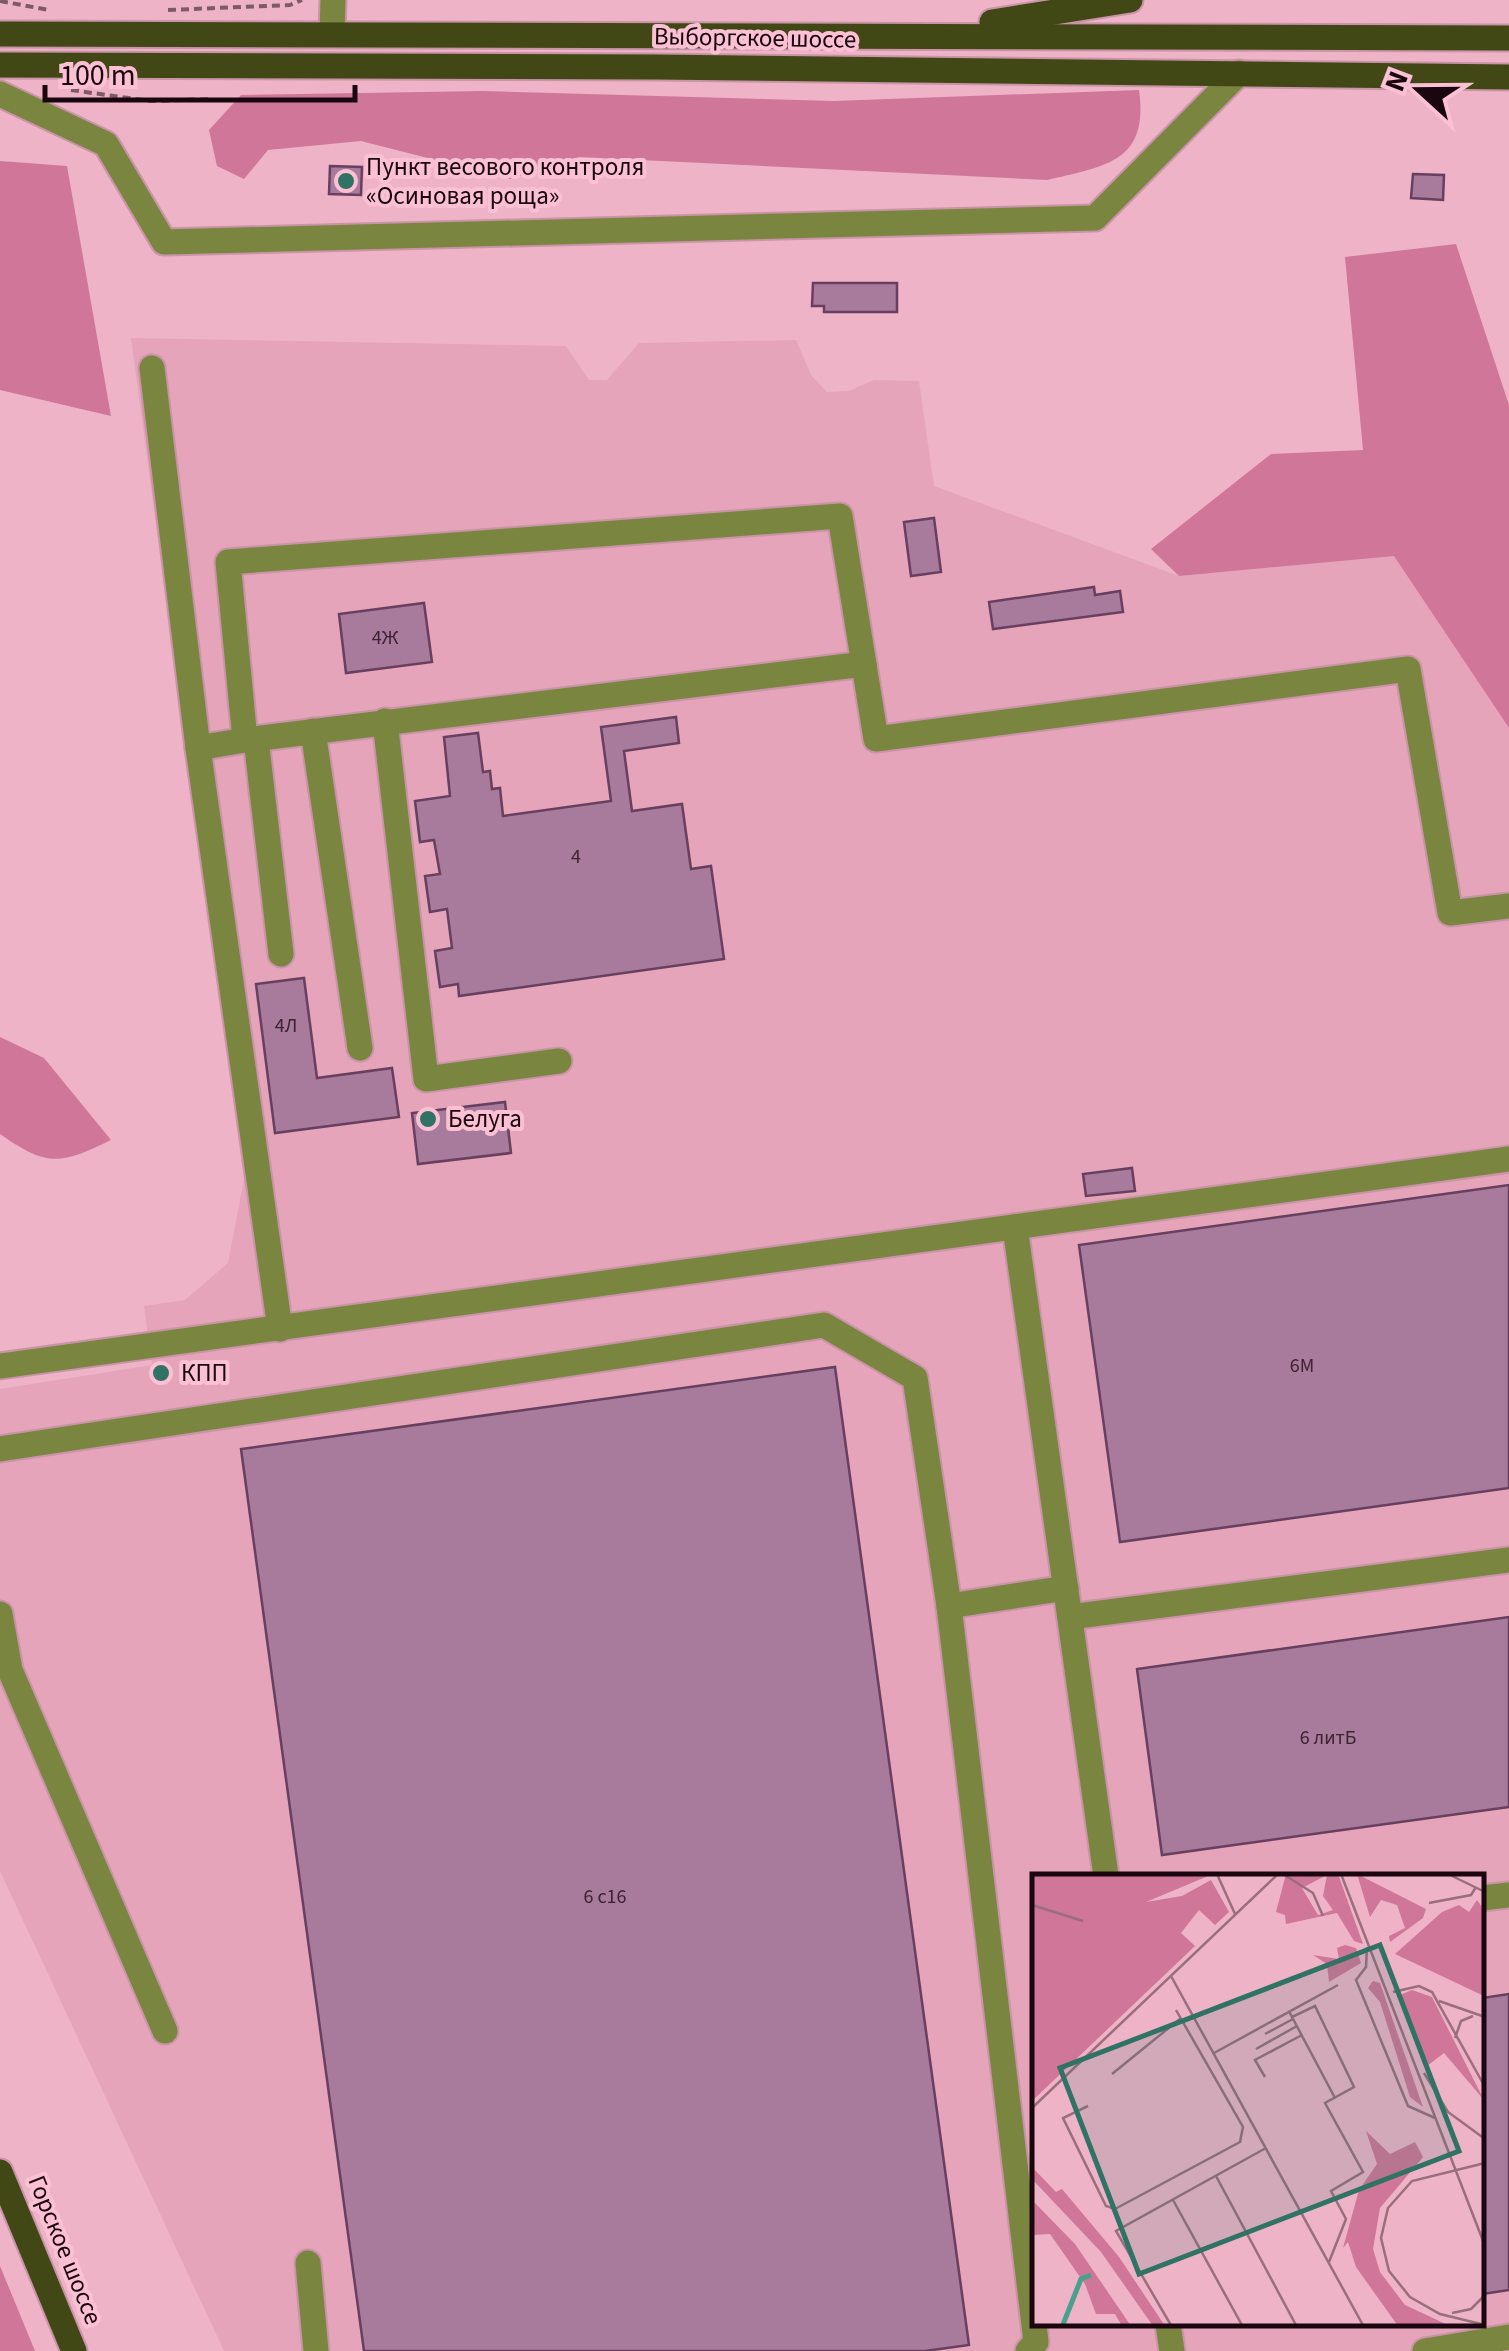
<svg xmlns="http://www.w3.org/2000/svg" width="1509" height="2351" font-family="'Source Sans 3',sans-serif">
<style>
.built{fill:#e5a4ba;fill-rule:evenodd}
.green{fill:#d07698}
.building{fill:#a87a9c;stroke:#683f5e;stroke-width:2.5}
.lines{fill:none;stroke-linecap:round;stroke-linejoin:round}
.minor-casing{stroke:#c894a6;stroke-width:29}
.major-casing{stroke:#c894a6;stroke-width:29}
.path{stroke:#7f5967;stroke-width:4;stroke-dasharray:8 5;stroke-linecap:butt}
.minor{stroke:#7a853f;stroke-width:25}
.major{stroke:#414816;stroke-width:25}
.poi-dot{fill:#307364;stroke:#fbc0d4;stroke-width:4}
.labels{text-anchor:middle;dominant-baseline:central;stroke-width:8;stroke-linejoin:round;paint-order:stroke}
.number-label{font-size:20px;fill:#3d2332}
.street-label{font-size:25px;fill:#19060e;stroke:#fbc0d4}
.poi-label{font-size:25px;fill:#19060e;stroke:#fbc0d4;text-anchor:start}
.inset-river{fill:none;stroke:#48a18d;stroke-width:5}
.inset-road{fill:none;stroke:#996e7d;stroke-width:2.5}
.view{fill:#307364;fill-opacity:0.15;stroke:#307364;stroke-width:5}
.inset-edge{fill:none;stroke:#19060e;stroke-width:5}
</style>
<rect width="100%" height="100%" fill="#eeb3c7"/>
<!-- built -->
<path class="built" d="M131,338L566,346L589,380H607L639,343L796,340L811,375L827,392L849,391L874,380L919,381L934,486L1179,576L1394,555L1509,728V2351H224L0,1871V1389L152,1365L144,1306L185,1300L228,1263L244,1179ZM1034,1876H1482V2324H1034Z"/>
<!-- green -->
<g class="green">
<path d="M1139,90C1149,162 1106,166 1047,180L579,157L510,179L361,141L268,150L244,179L217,166L209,130L241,95L483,91L834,101Z"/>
<path d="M0,161L67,166L111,416L0,390Z"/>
<path d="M1456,244L1509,405V728L1394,556L1179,576L1151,549L1271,454L1363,450L1345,257Z"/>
<path d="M0,1037L44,1058L111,1140C60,1165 47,1167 0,1134Z"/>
<path d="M0,2266L35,2351H0Z"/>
</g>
<!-- building -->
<g class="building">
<path d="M330,166L362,167L361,195L329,194Z"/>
<path d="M1413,174L1444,175L1443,200L1411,198Z"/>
<path d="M813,283H897V312H824V306H812Z"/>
<path d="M934,518L941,572L911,576L904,522Z"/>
<path d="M1094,587L1095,595L1120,591L1123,612L993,629L989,602Z"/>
<path d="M424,603L432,662L346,673L339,614Z"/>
<path d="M676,717L679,743L624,751L632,811L682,804L691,869L711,866L724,959L459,996L458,984L440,987L435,951L452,948L447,909L430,912L425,876L440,874L434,840L420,842L415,801L450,796L444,737L478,733L483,772L490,771L492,789L500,788L503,816L611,801L601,727Z"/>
<path d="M304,978L317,1078L392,1068L399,1117L275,1133L256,984Z"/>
<path d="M505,1102L511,1153L418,1164L412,1113Z"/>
<path d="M1132,1168L1135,1191L1086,1196L1083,1174Z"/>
<path d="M1509,1185V1488L1120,1542L1079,1245Z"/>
<path d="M835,1367L969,2345L925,2351H364L241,1449Z"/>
<path d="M1509,1617V1807L1162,1855L1137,1669Z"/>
<path d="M1509,1994V2290L1482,2294V1998Z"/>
</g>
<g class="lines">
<!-- minor casing -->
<g class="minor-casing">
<g id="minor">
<path d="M332,34L333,0"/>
<path d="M0,94L106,144L164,242L1095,218L1239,73"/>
<path d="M152,368L198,748L280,1329"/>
<path d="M385,721L426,1079L559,1061"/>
<path d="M313,731L360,1048"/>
<path d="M256,739L281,954"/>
<path d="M245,740L864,664"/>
<path d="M198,748L245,740L228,562L840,516L876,739L1408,669L1450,913L1509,906"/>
<path d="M1015,1227L1106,1876"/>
<path d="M0,1366L1509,1159"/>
<path d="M0,1449L824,1325L915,1378L949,1606L1036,2342L1028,2351"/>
<path d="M949,1606L1066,1588"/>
<path d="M0,1614L10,1670L165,2031"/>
<path d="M1070,1617L1509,1560"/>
<path d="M1482,1898L1509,1895"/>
<path d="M308,2263L316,2351"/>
<path d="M1168,2324L1172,2351"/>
<path d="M1425,2351L1509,2337"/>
</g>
</g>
<!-- major casing -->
<g class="major-casing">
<g id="major">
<path d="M992,22L1130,0"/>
<path d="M0,34L1509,38"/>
<path d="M0,65L656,67L1509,77"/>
<path d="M0,2172L74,2351"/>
</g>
</g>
<!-- path -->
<g class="path">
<path d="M0,1L49,10"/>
<path d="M168,10L290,5L302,0"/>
<path d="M71,90L150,101L213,99"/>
</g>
<!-- minor -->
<use href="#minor" class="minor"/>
<!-- major -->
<use href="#major" class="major"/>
</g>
<!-- markers -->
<g class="poi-dot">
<circle cx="346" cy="181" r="10"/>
<circle cx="428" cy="1119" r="10"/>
<circle cx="161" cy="1373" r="10"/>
</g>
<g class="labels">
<!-- number labels -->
<g class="number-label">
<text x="385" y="638">4Ж</text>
<text x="576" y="857">4</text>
<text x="286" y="1026">4Л</text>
<text x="1302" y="1366">6М</text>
<text x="1328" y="1738">6 литБ</text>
<text x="605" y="1897">6 с16</text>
</g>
<!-- street labels -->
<g class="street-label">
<text transform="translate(755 38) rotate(1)">Выборгское шоссе</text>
<text transform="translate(65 2250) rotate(68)">Горское шоссе</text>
</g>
<!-- poi labels -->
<g class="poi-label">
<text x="366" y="167">Пункт весового контроля<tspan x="366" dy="29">«Осиновая роща»</tspan></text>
<text x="448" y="1119">Белуга</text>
<text x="181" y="1373">КПП</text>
</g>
</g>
<!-- overview -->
<g transform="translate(1032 1874)">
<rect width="452" height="452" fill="#eeb3c7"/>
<path d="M0,0H181L114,28L150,22L179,6L197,38L183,51L167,36L149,59L163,72L0,227ZM254,0H306L331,70L322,67L305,39L254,50L253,41L244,38ZM295,1L291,22L301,36L286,41L270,14ZM325,0L394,35L391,44L358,68L357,62L373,54L365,31L349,26L338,43ZM445,26L452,36V122L363,80L410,38L427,31L437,38ZM313,71L324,74L329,89L297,108L295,90L281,81L307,85L305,74ZM341,107L348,109L391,233L378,223L348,128L336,114ZM380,116L400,123L452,226L412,179L395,192L368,121ZM334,257L358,280L383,268L391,283L348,334L341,375L348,398L373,431L418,452H366L324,393L316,368L311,374L327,316L345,290ZM0,293L24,318L30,315L87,383L133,452H121L69,378L0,305ZM0,326L43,370L99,452H90L83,440H64L53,410L18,360L0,361Z" fill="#d07698" fill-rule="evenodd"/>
<path class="inset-river" d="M30,453L49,405L59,401"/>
<path class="inset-road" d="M185,0L203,40M251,0L281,19L291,42M309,0L453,372M416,0L453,18M397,29L439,21L444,13M0,31L51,47M335,73L334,93L324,106L376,232L403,244M139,102L332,453M361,118L387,112L400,118L453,213M407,127L453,143M257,137L260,143L283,132L322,213L293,229L331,298L299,317L314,345L297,388M260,143L303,224M233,160L261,145M423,164L429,147L441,142M224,175L265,152M182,179L306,111M392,199L416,238L453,265M80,200L149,144M233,203L223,186L270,161M56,232L31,244L74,332L83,335L208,268L211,253L144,136M0,234L246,0M453,289L380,307L356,334L349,364L357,397L378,423L408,440L453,451M184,302L265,453M141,326L211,453M420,439L439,435L453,421M140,453L84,357L234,274"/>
<path class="view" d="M348,71L427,277L107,400L28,194Z"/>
<rect width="452" height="452" class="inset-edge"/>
</g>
<!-- north arrow -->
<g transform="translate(1419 90) rotate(291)" stroke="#fbc0d4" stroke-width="8" paint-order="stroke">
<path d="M0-8L18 38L0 25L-18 38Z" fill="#19060e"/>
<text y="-15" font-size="28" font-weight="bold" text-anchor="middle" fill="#19060e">N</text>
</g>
<!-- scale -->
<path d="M45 85v15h310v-15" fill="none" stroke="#19060e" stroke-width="5"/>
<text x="60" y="85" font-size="30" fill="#19060e" stroke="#fbc0d4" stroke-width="8" paint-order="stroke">100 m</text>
</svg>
